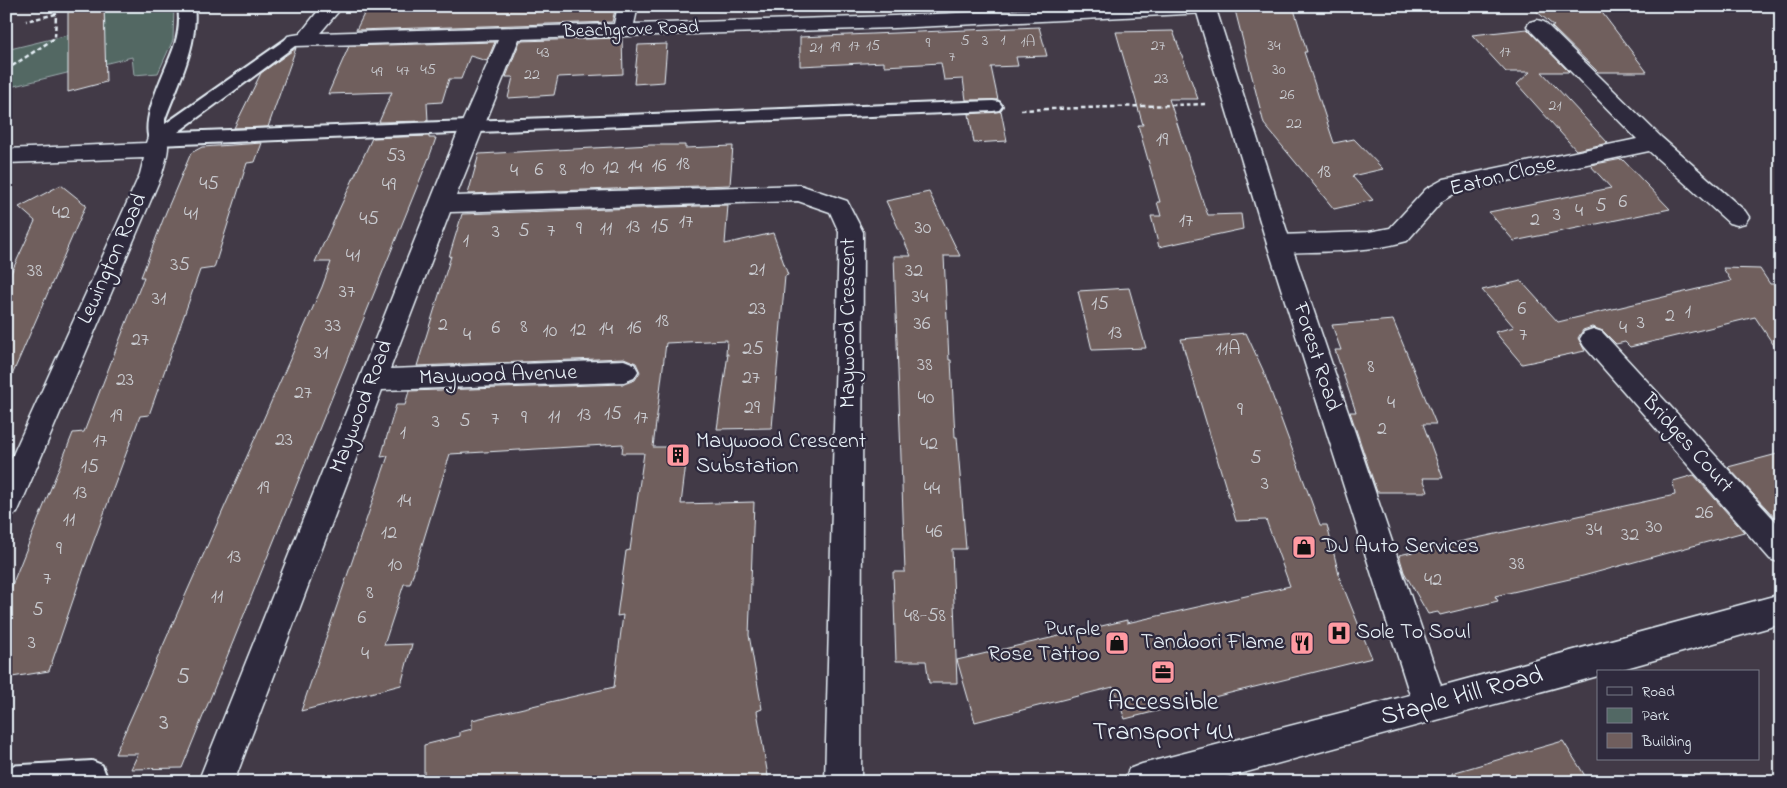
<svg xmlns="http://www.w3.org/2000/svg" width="1787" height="788" font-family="'Indie Flower',sans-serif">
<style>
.green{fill:#526864;stroke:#9dacae}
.building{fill:#705e5d;stroke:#e8f1f8}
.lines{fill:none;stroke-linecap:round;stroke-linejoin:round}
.service-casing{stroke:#e8f1f8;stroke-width:4}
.minor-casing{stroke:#e8f1f8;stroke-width:3}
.secondary-casing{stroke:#e8f1f8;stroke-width:3}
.path{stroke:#e8f1f8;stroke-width:2.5;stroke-dasharray:4.5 3;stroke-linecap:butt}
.service{fill:#2f2a3d;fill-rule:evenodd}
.minor{fill:#2f2a3d;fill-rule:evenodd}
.secondary{fill:#2f2a3d;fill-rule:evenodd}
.labels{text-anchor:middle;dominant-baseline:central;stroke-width:4.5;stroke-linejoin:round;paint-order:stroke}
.far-number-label{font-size:16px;fill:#caccd1}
.far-street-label{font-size:19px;fill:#e8f1f8;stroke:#2f2a3d}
.number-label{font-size:20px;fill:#caccd1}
.street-label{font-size:22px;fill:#e8f1f8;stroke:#2f2a3d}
.poi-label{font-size:22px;fill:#e8f1f8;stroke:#2f2a3d;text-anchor:start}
.near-number-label{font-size:24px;fill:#caccd1}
.near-street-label{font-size:26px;fill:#e8f1f8;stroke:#2f2a3d}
.near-poi-label{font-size:26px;fill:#e8f1f8;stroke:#2f2a3d}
</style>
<rect width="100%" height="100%" fill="#423a47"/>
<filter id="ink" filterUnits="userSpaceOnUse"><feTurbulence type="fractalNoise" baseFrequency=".02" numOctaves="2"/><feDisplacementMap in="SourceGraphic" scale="10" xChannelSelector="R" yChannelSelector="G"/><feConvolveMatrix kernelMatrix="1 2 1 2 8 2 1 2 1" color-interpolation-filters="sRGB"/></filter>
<g filter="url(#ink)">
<!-- green -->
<path class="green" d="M104,6H174L173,40L158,73L134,75L132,57L6,88V50L105,26Z"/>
<!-- building -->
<g class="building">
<path d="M68,6H104L106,82L68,92Z"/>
<path d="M368,6H616L612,22L356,30Z"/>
<path d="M1234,6H1293L1307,52H1304L1334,143L1354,139L1383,169L1352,176L1373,200L1334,209L1264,124Z"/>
<path d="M1530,6H1597L1647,72H1598L1551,26H1554Z"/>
<path d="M1039,27L1047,56L1016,57L1018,66L991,67L998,100H966L963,79L944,80L941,63L884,66V62L800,66V37Z"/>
<path d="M1527,29L1569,72H1542L1608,143L1576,150L1517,84L1530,72H1506L1472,35Z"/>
<path d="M1173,31L1198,99H1169L1204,205L1208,215L1241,214L1243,229L1159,247L1151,216H1161L1157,202H1160L1138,125H1143L1116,32Z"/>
<path d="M622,38L623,74L558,77L554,95L508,98L513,77H506L520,41Z"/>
<path d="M495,42L487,61L470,56L461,79H449L442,102L427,103L428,121L379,122L392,92L328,94L349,46Z"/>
<path d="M667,44L664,82L634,84L638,45Z"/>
<path d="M296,48L268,127L234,128L261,73Z"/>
<path d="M1001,111L1007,141L974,143L969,114Z"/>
<path d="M429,136V138H436L430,155L182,768L131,769L138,754H115L322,287L331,262H315L372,138Z"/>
<path d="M262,143L255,162L247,163L214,268L200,270L149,415L140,416L85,565L49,671L6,678V600L73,433L84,432L144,277H141L166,212L191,153L202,147Z"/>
<path d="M651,145H685V148L733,146L730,185L468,194L479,154Z"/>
<path d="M1622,159L1670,209L1514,241L1489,212L1611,188L1590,165Z"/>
<path d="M61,185L86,205L6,389V284L35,221L19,207Z"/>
<path d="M929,192L960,256H944L949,360H951L955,437H957L966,549H952L957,683H929L926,661H896L893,572H905L894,256H911L886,201Z"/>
<path d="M728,205L725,244L773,233L788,275L785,276L772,428L717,429L728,354H726L727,340L666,343L653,447H688L681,504L754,502L749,635L762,709L757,711L769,782H424V745L460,736V732L472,729V720L614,687L623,615L617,616L626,551L630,550L644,453H622L623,444L450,454L410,584H404L384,645L412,644L401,685L301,711L388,456L381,457L396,405H405L409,391L624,384L635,380L640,372L636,363L624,358L417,366L451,256L449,257L462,214Z"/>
<path d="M1723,268L1760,269L1770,284H1781V356L1755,317L1630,347L1625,342L1616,344L1603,331L1592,327L1583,330L1578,338L1585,351L1522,364L1495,332L1514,327L1482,290L1521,281L1558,322L1731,281Z"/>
<path d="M1129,288L1146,348L1092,350L1078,291Z"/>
<path d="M1393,320L1436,424H1423L1443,478H1423L1428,492H1377L1350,412H1356L1335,350H1341L1332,325Z"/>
<path d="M1246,333L1263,370L1320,525H1327L1340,579L1372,658L1125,719L1113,687L975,722L957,660L1127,620V623L1290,586L1266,520L1236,521L1181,339Z"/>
<path d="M1781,453V521H1778L1728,467Z"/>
<path d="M1694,475L1744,532L1583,576L1495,596L1498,601L1440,615L1438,612L1428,614L1404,572L1399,555L1675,495L1673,481Z"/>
<path d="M1563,741L1589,782H1453L1452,773Z"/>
</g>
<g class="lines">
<!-- service casing -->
<g class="service-casing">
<g id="service">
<path d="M178,6H194C199,44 178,84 165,119V124L289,37H301L303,40L178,132L993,101L999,102L1002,106L999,110L993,111L157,145L151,143C137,122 168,67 175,44C179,31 180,20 178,6Z"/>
<path d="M92,761L102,765L106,775L104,782H6V766Z"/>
</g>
</g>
<!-- minor casing -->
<g class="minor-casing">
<g id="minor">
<path d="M322,6H343L320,33L614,24L618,6H638L634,24L894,16L1100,6H1215L1213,11L1206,13L894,28L519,39L456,196L800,185L847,201L863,232L861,782H825L839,232L830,212L798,201L450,212L390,369L624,360L634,364L638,371L634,378L624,382L382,390L234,782H198L460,127L498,40L295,46L288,44L285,40L288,36L300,34Z"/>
<path d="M1537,20L1544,22L1662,138L1745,211L1749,217L1745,223L1737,225L1729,223L1649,151L1459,191L1442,201L1407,241C1365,253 1322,251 1279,253L1270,250L1267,244L1270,238L1279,235L1369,232L1390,228L1426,189L1444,179L1637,139L1530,30L1527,26L1530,22Z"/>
<path d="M157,132L165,134C172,146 165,161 162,174L21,504L17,513L6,517V470L140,174L144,158L6,163V149L146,143L149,134Z"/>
<path d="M1593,329L1602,332L1781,527V563L1770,559L1584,346L1580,339L1584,332Z"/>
</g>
</g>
<!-- secondary casing -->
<g class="secondary-casing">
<path id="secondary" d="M1195,6H1215L1291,244L1441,686L1781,594V624L1612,672H1598V676L1210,782H1124L1129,769L1142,764L1410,695L1267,244Z"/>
</g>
<!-- path -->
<g class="path">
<path d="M6,70L55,38L56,14L26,21"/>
<path d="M1021,110L1205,104"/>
</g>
<!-- service -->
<use href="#service" class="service"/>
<!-- minor -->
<use href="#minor" class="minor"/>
<!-- secondary -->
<use href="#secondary" class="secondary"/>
</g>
</g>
<!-- icons -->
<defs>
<g id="building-square" transform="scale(1.25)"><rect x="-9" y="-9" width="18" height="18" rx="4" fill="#ff9aa2" stroke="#2f2a3d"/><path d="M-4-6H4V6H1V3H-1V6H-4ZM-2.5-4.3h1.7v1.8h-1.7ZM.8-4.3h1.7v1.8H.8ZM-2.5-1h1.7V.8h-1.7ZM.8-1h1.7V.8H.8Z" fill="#111"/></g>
<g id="shop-square" transform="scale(1.25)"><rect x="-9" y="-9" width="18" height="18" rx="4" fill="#ff9aa2" stroke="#2f2a3d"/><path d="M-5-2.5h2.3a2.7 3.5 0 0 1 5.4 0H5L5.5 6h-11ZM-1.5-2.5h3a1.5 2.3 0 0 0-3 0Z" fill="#111"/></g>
<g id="hospital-square" transform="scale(1.25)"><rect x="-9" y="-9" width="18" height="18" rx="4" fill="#ff9aa2" stroke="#2f2a3d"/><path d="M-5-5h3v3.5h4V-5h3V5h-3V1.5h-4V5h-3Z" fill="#111"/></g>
<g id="restaurant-square" transform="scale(1.25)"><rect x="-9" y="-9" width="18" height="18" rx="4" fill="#ff9aa2" stroke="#2f2a3d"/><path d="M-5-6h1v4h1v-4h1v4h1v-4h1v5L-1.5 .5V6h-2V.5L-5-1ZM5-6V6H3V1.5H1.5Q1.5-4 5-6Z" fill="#111"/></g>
<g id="office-square" transform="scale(1.25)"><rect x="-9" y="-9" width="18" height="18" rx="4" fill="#ff9aa2" stroke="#2f2a3d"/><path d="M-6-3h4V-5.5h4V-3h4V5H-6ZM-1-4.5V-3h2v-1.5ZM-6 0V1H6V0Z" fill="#111"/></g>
</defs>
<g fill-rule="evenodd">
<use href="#building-square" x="678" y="455"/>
<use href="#shop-square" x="1304" y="547"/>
<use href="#hospital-square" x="1339" y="633"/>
<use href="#shop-square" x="1117" y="643"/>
<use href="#restaurant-square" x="1302" y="643"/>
<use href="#office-square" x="1163" y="672"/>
</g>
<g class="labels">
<!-- far-number labels -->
<g class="far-number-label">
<text x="1003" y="40">1</text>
<text x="965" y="41">5</text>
<text x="985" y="41">3</text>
<text x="1028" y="42">1A</text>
<text x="928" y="43">9</text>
<text x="854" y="46">17</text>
<text x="873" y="46">15</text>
<text x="1158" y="46">27</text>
<text x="1274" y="46">34</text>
<text x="835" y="47">19</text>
<text x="816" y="48">21</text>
<text x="1505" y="52">17</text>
<text x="543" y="53">43</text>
<text x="952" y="57">7</text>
<text x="428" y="70">45</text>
<text x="1279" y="70">30</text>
<text x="403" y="71">47</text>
<text x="377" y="72">49</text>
<text x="532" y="75">22</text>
<text x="1161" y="79">23</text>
<text x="1287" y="95">26</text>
<text x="1555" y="106">21</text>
<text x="1294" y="124">22</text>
</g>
<!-- far-street labels -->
<g class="far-street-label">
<text transform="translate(631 30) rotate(-2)">Beachgrove Road</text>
</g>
<!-- number labels -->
<g class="number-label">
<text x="1162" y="140">19</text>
<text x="396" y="156">53</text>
<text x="683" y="164">18</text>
<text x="659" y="166">16</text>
<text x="635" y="167">14</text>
<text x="587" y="168">10</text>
<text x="611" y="168">12</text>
<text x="539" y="170">6</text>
<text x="563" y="170">8</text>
<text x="514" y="171">4</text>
<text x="1324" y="172">18</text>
<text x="209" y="184">45</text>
<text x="389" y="185">49</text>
<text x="1623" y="202">6</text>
<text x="1601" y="206">5</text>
<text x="1579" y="211">4</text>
<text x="61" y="213">42</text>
<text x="191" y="214">41</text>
<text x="1557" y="215">3</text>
<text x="369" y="219">45</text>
<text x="1535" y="220">2</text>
<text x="1186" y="221">17</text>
<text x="686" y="222">17</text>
<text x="633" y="227">13</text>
<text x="660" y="227">15</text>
<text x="923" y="228">30</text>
<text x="579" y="229">9</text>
<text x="606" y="229">11</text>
<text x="524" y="231">5</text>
<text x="551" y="231">7</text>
<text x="496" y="232">3</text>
<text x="466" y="241">1</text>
<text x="353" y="256">41</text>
<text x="180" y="265">35</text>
<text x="757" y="270">21</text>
<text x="35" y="271">38</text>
<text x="914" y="271">32</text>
<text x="347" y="292">37</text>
<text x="920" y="297">34</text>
<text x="159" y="299">31</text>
<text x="1100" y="304">15</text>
<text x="757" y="309">23</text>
<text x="1522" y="309">6</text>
<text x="1688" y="312">1</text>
<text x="1670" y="316">2</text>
<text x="662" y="321">18</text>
<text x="1641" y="323">3</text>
<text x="922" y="324">36</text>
<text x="443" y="325">2</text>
<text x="333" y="326">33</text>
<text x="524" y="327">8</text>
<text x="496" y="328">6</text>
<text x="634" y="328">16</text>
<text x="1623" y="328">4</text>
<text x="606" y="329">14</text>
<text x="578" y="330">12</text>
<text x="550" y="331">10</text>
<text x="1115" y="333">13</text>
<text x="467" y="335">4</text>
<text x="1523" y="335">7</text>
<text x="140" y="340">27</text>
<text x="753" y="349">25</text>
<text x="1228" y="349">11A</text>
<text x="321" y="353">31</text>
<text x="925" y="365">38</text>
<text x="1371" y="367">8</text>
<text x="751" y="378">27</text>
<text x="125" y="380">23</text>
<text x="303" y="393">27</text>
<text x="926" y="398">40</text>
<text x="1391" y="403">4</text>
<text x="752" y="408">29</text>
<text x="1240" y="410">9</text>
<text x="613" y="414">15</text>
<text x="584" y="415">13</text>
<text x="116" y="416">19</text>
<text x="554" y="417">11</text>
<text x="524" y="418">9</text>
<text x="641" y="418">17</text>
<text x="495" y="419">7</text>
<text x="465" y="421">5</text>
<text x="436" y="422">3</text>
<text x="1382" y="429">2</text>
<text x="403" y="433">1</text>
<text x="284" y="440">23</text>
<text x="100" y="441">17</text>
<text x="929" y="444">42</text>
<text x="1256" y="458">5</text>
<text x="90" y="467">15</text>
<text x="1265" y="484">3</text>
<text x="263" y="488">19</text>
<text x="932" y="489">44</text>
<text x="80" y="493">13</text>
<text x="404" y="501">14</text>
<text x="1704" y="513">26</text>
<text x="69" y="520">11</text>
<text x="1654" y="527">30</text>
<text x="1594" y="530">34</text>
<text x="934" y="532">46</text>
<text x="389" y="533">12</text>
<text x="1630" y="535">32</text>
<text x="59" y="549">9</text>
<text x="234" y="557">13</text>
<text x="1517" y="564">38</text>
<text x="395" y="565">10</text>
<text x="47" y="579">7</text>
<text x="1433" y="580">42</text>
<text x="370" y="593">8</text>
<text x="217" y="597">11</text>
<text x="38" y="610">5</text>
<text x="925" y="616">48-58</text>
<text x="362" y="618">6</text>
<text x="32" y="643">3</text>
<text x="365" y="654">4</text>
</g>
<!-- street labels -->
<g class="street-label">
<text transform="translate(1503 177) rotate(-14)">Eaton Close</text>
<text transform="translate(113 259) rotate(-66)">Lewington Road</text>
<text transform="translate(849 323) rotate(-90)">Maywood Crescent</text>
<text transform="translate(1316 357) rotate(72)">Forest Road</text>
<text transform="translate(498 376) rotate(-2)">Maywood Avenue</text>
<text transform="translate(362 407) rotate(-69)">Maywood Road</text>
<text transform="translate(1687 444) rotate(48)">Bridges Court</text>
</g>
<!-- poi labels -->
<g class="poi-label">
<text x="696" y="442">Maywood Crescent<tspan x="696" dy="25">Substation</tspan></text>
<text x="1322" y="547">DJ Auto Services</text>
<text x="1100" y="630" text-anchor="end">Purple<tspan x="1100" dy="25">Rose Tattoo</tspan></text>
<text x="1356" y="633">Sole To Soul</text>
<text x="1284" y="643" text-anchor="end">Tandoori Flame</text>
</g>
<!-- near-number labels -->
<g class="near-number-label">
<text x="183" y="677">5</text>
<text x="164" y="723">3</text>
</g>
<!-- near-street labels -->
<g class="near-street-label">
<text transform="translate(1462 697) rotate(-15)">Staple Hill Road</text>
</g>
<!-- near-poi labels -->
<g class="near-poi-label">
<text x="1163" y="703">Accessible<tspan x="1163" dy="30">Transport 4U</tspan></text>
</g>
</g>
<!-- margin -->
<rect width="1787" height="788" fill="none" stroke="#2f2a3d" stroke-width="25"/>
<rect x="12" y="12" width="1762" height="763" fill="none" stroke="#e8f1f8" stroke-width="2" filter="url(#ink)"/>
<!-- legend -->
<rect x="1597" y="670" width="162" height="90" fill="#2f2a3d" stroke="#797a88"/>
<rect x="1607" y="687" width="25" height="8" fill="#2f2a3d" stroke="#797a88"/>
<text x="1642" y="696" font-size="15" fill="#e8f1f8">Road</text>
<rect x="1607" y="708" width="25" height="15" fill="#526864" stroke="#797a88"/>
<text x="1642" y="720" font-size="15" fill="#e8f1f8">Park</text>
<rect x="1607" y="733" width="25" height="15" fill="#705e5d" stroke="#797a88"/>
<text x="1642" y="746" font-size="15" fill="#e8f1f8">Building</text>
</svg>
